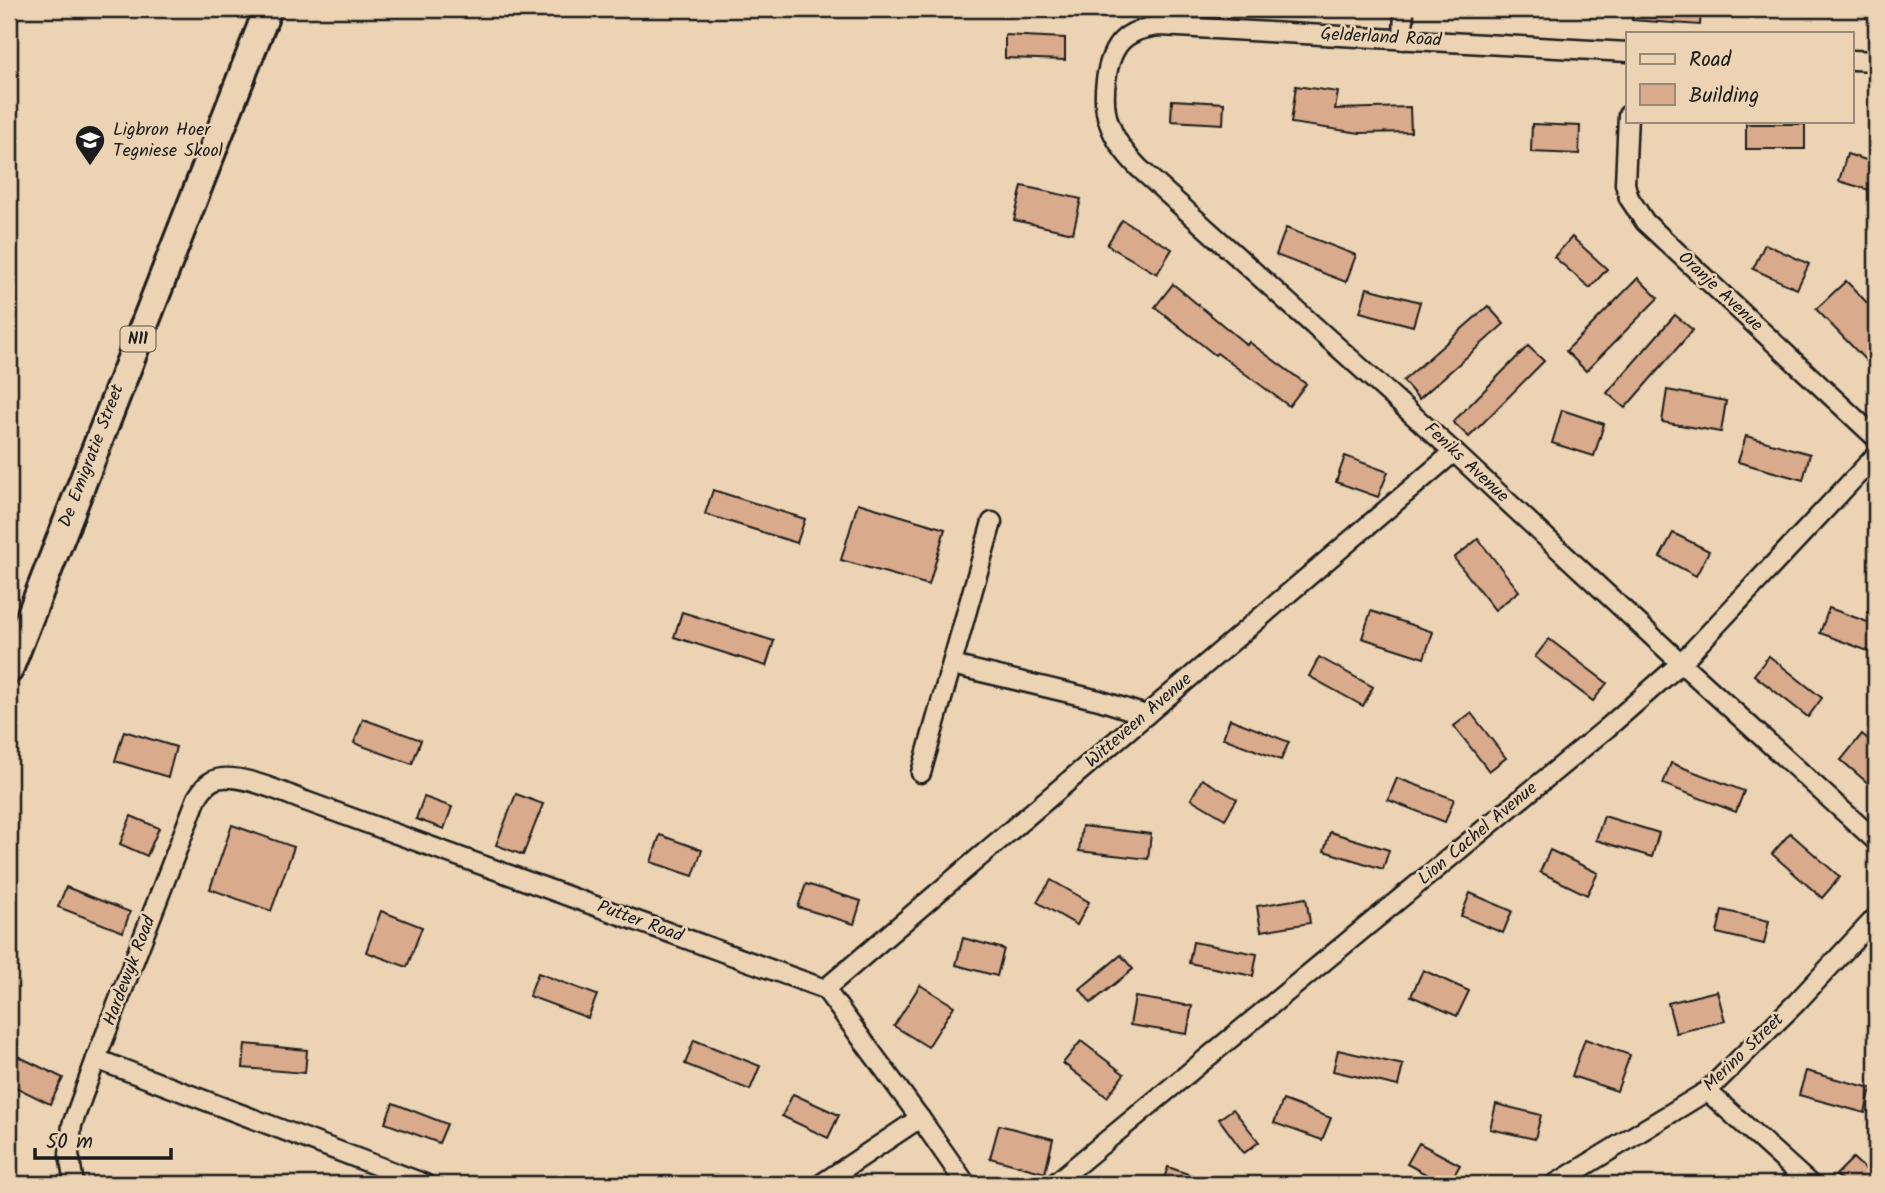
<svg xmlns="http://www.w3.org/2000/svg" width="1885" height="1193" font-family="Kalam,sans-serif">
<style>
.building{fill:#d9aa8b;stroke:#1c1c1c;stroke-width:2}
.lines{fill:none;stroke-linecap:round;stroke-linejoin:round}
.minor-casing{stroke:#1c1c1c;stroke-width:23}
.highway-casing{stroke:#1c1c1c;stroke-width:32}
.minor{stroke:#ebd3b3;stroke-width:18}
.highway{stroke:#ebd3b3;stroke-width:26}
.labels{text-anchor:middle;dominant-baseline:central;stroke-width:5;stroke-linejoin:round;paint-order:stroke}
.shield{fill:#ebd3b3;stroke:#5a5349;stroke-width:2}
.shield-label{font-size:16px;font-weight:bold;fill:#1c1c1c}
.street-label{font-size:18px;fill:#1c1c1c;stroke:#ebd3b3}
.poi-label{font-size:18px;fill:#1c1c1c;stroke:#ebd3b3;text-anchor:start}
</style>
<rect width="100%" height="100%" fill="#ebd3b3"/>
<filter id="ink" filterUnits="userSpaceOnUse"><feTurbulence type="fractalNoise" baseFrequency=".0143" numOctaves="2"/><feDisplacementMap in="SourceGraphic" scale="14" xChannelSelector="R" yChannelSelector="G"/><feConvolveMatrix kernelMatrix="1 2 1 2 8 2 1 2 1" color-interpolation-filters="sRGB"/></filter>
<g filter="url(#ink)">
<!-- building -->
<g class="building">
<path d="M1633,9H1701L1700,25L1632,20Z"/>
<path d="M1005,35L1065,38V60L1005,58Z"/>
<path d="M1296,86L1338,92L1335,109L1410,107L1411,132L1360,133L1291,123Z"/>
<path d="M1172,100L1224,103L1223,124L1171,121Z"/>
<path d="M1532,124L1580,126L1579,154L1531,152Z"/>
<rect x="1746" y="124" width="59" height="25"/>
<path d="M1847,154L1876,163V192L1839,181Z"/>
<path d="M1022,186L1081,199L1073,233L1014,220Z"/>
<path d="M1122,220L1172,249L1157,274L1107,245Z"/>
<path d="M1286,228L1356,255L1346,282L1276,255Z"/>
<path d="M1572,237L1607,269L1590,288L1554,257Z"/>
<path d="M1765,244L1809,264L1797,289L1753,269Z"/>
<path d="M1638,278L1658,298L1586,371L1566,351Z"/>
<path d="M1846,281L1876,312V371L1816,309Z"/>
<path d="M1173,284L1247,345L1249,342L1306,384L1289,406L1217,353L1215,355L1155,307Z"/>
<path d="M1367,288L1420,302L1413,326L1360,312Z"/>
<path d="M1488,306L1504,324L1419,399L1403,381Z"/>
<path d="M1675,315L1693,330L1625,408L1607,393Z"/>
<path d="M1528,346L1544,361L1469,437L1453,422Z"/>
<path d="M1667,390L1726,401L1721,432L1662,422Z"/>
<path d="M1562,410L1604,424L1594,456L1552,443Z"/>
<path d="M1746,436L1810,454L1803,480L1738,462Z"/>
<path d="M1345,456L1388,472L1378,497L1336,482Z"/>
<path d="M713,490L805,519L797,543L705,514Z"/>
<path d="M858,503L945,529L929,585L841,560Z"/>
<path d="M1673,533L1709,551L1696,576L1660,557Z"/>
<path d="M1478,539L1519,591L1495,610L1454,558Z"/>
<path d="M1829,608L1876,625V654L1820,633Z"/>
<path d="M1371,611L1433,632L1424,658L1362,638Z"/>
<path d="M682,612L774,641L766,666L674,637Z"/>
<path d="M1549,639L1607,683L1593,701L1535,657Z"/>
<path d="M1769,656L1822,698L1808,717L1754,675Z"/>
<path d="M1319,657L1373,687L1363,706L1309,676Z"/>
<path d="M1471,713L1506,758L1489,771L1454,726Z"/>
<path d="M363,719L421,740L412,764L354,743Z"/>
<path d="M1230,719L1289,742L1281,760L1223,738Z"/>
<path d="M124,731L176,747L168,777L115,761Z"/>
<path d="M1862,734L1876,746V790L1841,760Z"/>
<path d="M1671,763L1744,791L1736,812L1663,784Z"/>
<path d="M1397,778L1454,799L1445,822L1388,800Z"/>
<path d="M1202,779L1237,799L1225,819L1191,799Z"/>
<path d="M516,794L543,804L523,855L496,845Z"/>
<path d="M424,797L452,807L444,829L416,819Z"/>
<path d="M131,816L159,828L147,856L120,844Z"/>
<path d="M1604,816L1659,833L1652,857L1596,840Z"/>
<path d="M232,825L294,847L271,911L210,889Z"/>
<path d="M1082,826L1151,834L1148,859L1079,851Z"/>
<path d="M1330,832L1389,850L1383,869L1324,851Z"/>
<path d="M1790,833L1840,877L1822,898L1772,854Z"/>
<path d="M660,835L702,850L693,876L651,862Z"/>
<path d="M1550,850L1598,873L1587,895L1540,872Z"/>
<path d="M1051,880L1089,902L1077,925L1037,902Z"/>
<path d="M806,884L861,901L854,924L798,907Z"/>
<path d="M66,887L130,912L123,932L58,907Z"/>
<path d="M1470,893L1512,911L1503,933L1461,916Z"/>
<path d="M1306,898L1310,923L1261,931L1257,906Z"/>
<path d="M1722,910L1769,921L1764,944L1717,933Z"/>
<path d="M381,911L422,927L407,967L366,952Z"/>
<path d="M963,938L1004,949L997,976L956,965Z"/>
<path d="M1193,942L1257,954L1253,976L1189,963Z"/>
<path d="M1121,955L1133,969L1091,1003L1080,989Z"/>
<path d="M1423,970L1469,991L1457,1016L1411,996Z"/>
<path d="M538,973L597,995L588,1018L529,996Z"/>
<path d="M920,985L954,1006L928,1047L894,1026Z"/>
<path d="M1717,991L1725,1021L1676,1033L1668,1003Z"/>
<path d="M1135,997L1192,1006L1187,1034L1130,1025Z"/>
<path d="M1585,1039L1630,1055L1617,1091L1572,1076Z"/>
<path d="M694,1040L760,1066L750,1090L685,1064Z"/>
<path d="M1081,1041L1124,1074L1107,1097L1063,1063Z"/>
<path d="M245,1044L307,1050L305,1073L243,1068Z"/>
<path d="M1338,1050L1403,1065L1398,1086L1333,1071Z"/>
<path d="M9,1052L63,1078L50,1104L9,1084Z"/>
<path d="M1806,1071L1871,1088L1865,1113L1799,1095Z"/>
<path d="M793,1094L839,1115L828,1138L782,1116Z"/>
<path d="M1283,1100L1331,1118L1322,1140L1274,1123Z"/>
<path d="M393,1103L447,1124L439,1143L385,1123Z"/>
<path d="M1496,1104L1541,1115L1535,1139L1490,1129Z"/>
<path d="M1233,1109L1259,1142L1244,1153L1219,1119Z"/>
<path d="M999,1125L1053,1139L1045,1173L990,1158Z"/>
<path d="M1419,1143L1460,1165L1449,1184H1444L1407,1164Z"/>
<path d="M1853,1158L1876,1179V1184H1846L1836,1175Z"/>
<path d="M1168,1167L1211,1182L1210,1184H1162Z"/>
</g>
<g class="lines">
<!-- minor casing -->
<g class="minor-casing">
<g id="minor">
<path d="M1403,40L1404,9"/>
<path d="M1628,52L1161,26C1124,29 1111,45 1106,80C1104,95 1104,109 1109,123C1115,141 1126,155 1139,168L1454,452L1681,663L1876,841"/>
<path d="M1852,60L1876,61"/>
<path d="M1628,115L1625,184L1629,198L1645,222L1876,438"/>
<path d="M952,665L1099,700L1146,715"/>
<path d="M921,773L992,522"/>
<path d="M825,989L1454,452"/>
<path d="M96,1059L425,1184"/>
<path d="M1707,1091L1810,1184"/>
<path d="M74,1184L69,1154L72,1125L96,1059L197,798C201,791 205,785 212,781C234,769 285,794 308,802L825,989L920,1118L966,1184"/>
<path d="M821,1184L920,1118"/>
<path d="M1054,1184L1607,728L1681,663L1876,455"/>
<path d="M1555,1184L1707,1091L1797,1002L1876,917"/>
</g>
</g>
<!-- highway casing -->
<g class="highway-casing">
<path id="highway" d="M9,670L268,9"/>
</g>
<!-- minor -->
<use href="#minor" class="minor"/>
<!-- highway -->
<use href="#highway" class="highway"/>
</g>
</g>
<!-- icons -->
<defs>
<g id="school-pin" transform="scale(1.575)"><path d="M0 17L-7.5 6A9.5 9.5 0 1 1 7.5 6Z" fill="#1c1c1c" stroke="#ebd3b3"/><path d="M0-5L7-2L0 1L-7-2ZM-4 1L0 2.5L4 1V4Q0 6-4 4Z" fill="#fff"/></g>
</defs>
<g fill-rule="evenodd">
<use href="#school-pin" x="90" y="140"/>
</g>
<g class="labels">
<!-- shield labels -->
<rect class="shield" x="120.5" y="326.5" width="35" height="25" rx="5"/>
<g class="shield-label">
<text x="138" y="339">N11</text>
</g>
<!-- street labels -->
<g class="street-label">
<text transform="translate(1381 38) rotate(3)">Gelderland Road</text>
<text transform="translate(1720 292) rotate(43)">Oranje Avenue</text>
<text transform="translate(92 456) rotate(-69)">De Emigratie Street</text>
<text transform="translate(1466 463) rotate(43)">Feniks Avenue</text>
<text transform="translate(1139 721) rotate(-41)">Witteveen Avenue</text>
<text transform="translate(1478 834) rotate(-40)">Lion Cachel Avenue</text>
<text transform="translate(640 922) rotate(20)">Putter Road</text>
<text transform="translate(130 971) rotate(-69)">Hardewyk Road</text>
<text transform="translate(1744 1053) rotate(-44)">Merino Street</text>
</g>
<!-- poi labels -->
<g class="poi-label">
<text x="113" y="130">Ligbron Hoer<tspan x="113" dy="21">Tegniese Skool</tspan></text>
</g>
</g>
<!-- margin -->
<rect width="1885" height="1193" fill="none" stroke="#ebd3b3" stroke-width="35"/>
<rect x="18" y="18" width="1850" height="1158" fill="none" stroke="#1c1c1c" stroke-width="2.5" filter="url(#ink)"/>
<!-- legend -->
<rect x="1626" y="32" width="228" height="91" fill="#ebd3b3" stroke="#988a77" stroke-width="2"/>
<rect x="1640" y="54" width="35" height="10" fill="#ebd3b3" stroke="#988a77" stroke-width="2"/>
<text x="1689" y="66" font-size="21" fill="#1c1c1c">Road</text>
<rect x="1640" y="84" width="35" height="21" fill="#d9aa8b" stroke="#988a77" stroke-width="2"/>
<text x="1689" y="102" font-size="21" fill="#1c1c1c">Building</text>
<!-- scale -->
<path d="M35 1148v10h136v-10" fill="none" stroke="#1c1c1c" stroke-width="3.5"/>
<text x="46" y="1148" font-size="21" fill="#1c1c1c" stroke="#ebd3b3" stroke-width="5" paint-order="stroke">50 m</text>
</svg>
